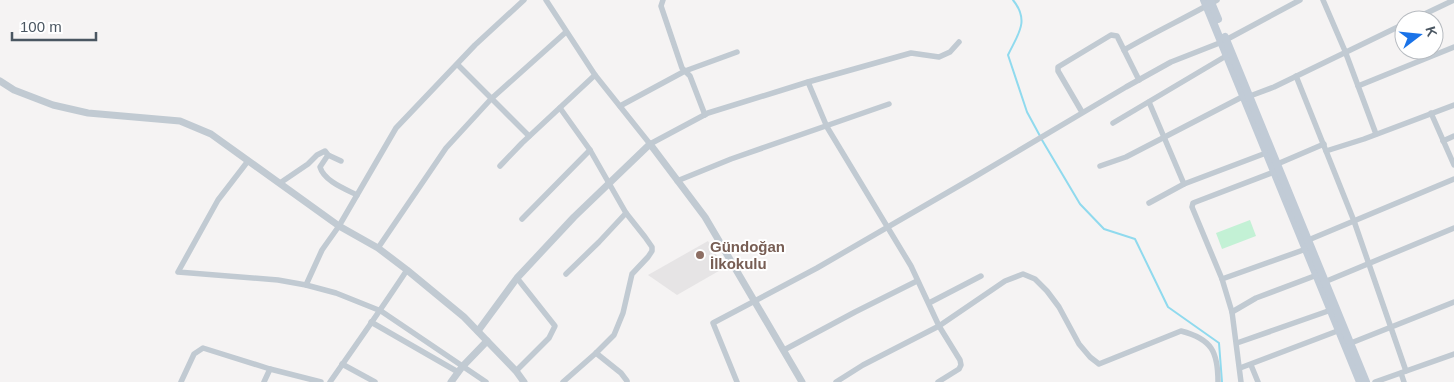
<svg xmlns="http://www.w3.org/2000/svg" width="1454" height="382" font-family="Arial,sans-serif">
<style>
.education{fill:#e6e4e5}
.green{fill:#c3f1d5}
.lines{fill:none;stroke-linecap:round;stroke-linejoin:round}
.stream{stroke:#90daee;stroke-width:2}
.minor{stroke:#c1cad2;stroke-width:5.5}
.tertiary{stroke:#c1cad2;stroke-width:7}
.secondary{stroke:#c1cbd6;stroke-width:8}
.education-dot{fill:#8d6e63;stroke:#fff;stroke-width:2}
.labels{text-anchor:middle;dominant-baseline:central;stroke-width:4;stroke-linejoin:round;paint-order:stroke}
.education-label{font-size:15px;font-weight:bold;fill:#785e54;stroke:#fff;text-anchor:start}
</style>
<rect width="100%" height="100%" fill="#f5f3f3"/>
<!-- education -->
<path class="education" d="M708,241L724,268L677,295L648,275Z"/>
<!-- green -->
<path class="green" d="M1250,220L1256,236L1222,249L1216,233Z"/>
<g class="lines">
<!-- stream -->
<g class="stream">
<path d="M1013,0C1030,21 1018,34 1008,55L1027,112L1040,136"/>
<path d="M1042,140L1080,204L1104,229L1135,239L1168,307L1219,343L1222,382"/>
</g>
<!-- minor -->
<g class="minor">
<path d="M546,0L595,75L650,144L708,113L808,82L911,53L939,57L950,52L959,42"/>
<path d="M663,0L661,6L682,68L690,76L705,115"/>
<path d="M1323,0L1345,51L1376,134"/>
<path d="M1412,20L1454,0"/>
<path d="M1124,50C1155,32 1187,17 1217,0"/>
<path d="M458,65L529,136"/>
<path d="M1296,76L1354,221L1406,371"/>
<path d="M808,82L827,127L911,266L939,326L960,360L961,365L959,369L938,382"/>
<path d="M1358,86L1454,47"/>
<path d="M1149,102L1184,184"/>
<path d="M620,106L685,71L737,52"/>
<path d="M560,108L590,150L626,213L645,237L652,247V251L648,257L632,274L623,313L614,335L596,353L563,382"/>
<path d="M1082,112L1058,71V67L1111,35L1117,36L1139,80"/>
<path d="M1431,113L1454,165"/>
<path d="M1113,123L1226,56"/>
<path d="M1443,141L1454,136"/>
<path d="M1326,151L1364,139L1454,105"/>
<path d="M328,155L320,167C324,181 345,189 357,195"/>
<path d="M248,161L218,200L178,272L278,280L306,285L336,293L381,311L486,382"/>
<path d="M1275,165L1324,144"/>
<path d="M500,166L522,143L595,75"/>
<path d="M1100,166L1126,157L1242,97L1250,96L1274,87L1404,24"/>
<path d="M677,181L731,159L889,104"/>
<path d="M280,183L308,164L317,155L325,151L328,155L341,161"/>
<path d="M1149,203L1184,184L1266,153"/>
<path d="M522,219L590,150"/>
<path d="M1306,241L1454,179"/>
<path d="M378,248L446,148L491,99L566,32"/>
<path d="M566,274L599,242L626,213"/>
<path d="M1222,279L1306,249"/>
<path d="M1322,283L1454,228"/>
<path d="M306,285L322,250L339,226L396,128L475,45L524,0"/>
<path d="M929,303L981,276"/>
<path d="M1232,312L1256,298L1317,275"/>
<path d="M371,322L458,372"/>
<path d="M1237,343L1331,310"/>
<path d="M1351,343L1454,302"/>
<path d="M784,350L855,312L917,281"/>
<path d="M596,353L621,373L627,381"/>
<path d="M342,364L375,382"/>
<path d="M1251,365L1258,382"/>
<path d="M1240,368L1340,330"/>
<path d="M516,371L549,338L555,326L517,278"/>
<path d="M1401,373L1404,382"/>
<path d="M181,382L194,354L203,348L270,369L321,382"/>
<path d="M264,382L270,369"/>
<path d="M330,382C356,345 382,308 407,270"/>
<path d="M737,382L713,323L817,268L976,176L1126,87L1171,62L1222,42L1300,0"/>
<path d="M836,382L863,365L939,326L1005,281L1023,274L1035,279L1047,291L1059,307L1079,344L1090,357L1099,364L1181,331C1212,339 1218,352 1218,382"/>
<path d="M1241,382L1232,312L1222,279L1192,207L1193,203L1274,172"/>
<path d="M1375,382L1454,354"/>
</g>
<!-- tertiary -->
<g class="tertiary">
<path d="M0,81L14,90L53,105L88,113L180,121L211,134L339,226L378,248L407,270L464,317L516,371L524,382"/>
<path d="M478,331L517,278L574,217L650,144L705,217L802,382"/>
<path d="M451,382L462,367L487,341"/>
</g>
<!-- secondary -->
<g class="secondary">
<path d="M1204,0L1360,382"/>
<path d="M1210,0L1218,19"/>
<path d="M1225,37L1366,382"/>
</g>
</g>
<!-- markers -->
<circle class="education-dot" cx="700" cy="255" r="5"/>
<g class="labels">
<!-- education labels -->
<g class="education-label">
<text x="710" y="246">Gündoğan<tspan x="710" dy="17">İlkokulu</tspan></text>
</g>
</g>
<!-- north arrow -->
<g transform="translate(1419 35) rotate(74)"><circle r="24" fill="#ffffff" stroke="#b7bbc0"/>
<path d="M0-4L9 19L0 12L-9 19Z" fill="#1a73e8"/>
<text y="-8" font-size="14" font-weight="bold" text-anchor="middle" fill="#4a5661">K</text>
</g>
<!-- scale -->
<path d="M12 32v8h84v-8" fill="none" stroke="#4a5661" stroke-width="2.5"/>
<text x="20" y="32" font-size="15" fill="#4a5661" stroke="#ffffff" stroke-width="4" paint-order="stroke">100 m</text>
</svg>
